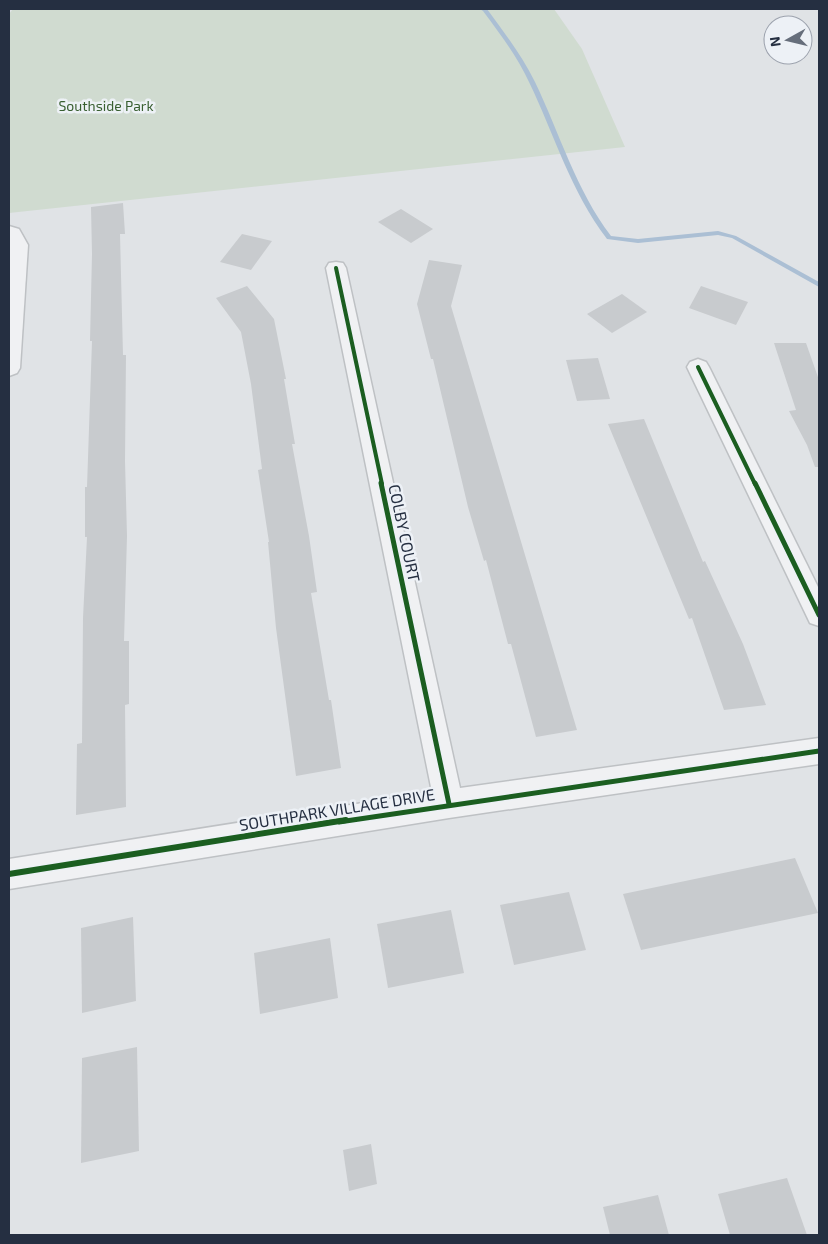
<svg xmlns="http://www.w3.org/2000/svg" width="828" height="1244" font-family="'Exo 2',sans-serif">
<style>
.green{fill:#d0dbd0}
.lines{fill:none;stroke-linecap:round;stroke-linejoin:round}
.stream{fill:#abbfd4;fill-rule:evenodd}
.building{fill:#c8cbce}
.street-casing{stroke:#bec1c4;stroke-width:3}
.street{fill:#f0f1f3;fill-rule:evenodd}
.cycleway-far2-casing{stroke:#edf1f6;stroke-width:6}
.cycleway-far1-casing{stroke:#edf1f6;stroke-width:8}
.cycleway-casing{stroke:#edf1f6;stroke-width:9}
.cycleway-far2{stroke:#1b5e20;stroke-width:4}
.cycleway-far1{stroke:#1b5e20;stroke-width:5}
.cycleway{stroke:#1b5e20;stroke-width:6}
.labels{text-anchor:middle;dominant-baseline:central;stroke-width:5;stroke-linejoin:round;paint-order:stroke}
.far-park-label{font-size:14px;fill:#395f31;stroke:#edf1f6}
.street-label{font-size:16px;fill:#252f41;stroke:#edf1f6}
</style>
<rect width="100%" height="100%" fill="#e0e3e6"/>
<!-- green -->
<path class="green" d="M13,9H554L582,49L625,147L9,213V14Z"/>
<g class="lines">
<!-- stream -->
<path class="stream" d="M480,9H487C504,32 522,56 535,82C560,134 576,190 611,236L638,239L718,231L736,236L819,282V287L732,238L718,235L638,243L607,239C570,190 555,136 529,82C517,56 500,34 483,11Z"/>
</g>
<!-- building -->
<g class="building">
<path d="M123,203L125,234H120L123,355H126L125,461L127,536L124,641H129V704L125,705L126,807L76,815L77,744L82,743L83,618L87,537H85V487H87L92,341H90L92,254L91,207Z"/>
<path d="M401,209L433,229L411,243L378,222Z"/>
<path d="M242,234L272,241L251,270L220,262Z"/>
<path d="M429,260L462,265L451,306L577,730L536,737L511,644H508L486,560L484,561L468,507L433,359H431L417,304Z"/>
<path d="M247,286L274,319L286,379H284L295,444H292L309,536L317,592L311,593L329,700H331L341,768L296,776L276,628L268,542H269L258,470L262,469L251,384L241,332L216,298Z"/>
<path d="M701,286L748,302L736,325L689,308Z"/>
<path d="M622,294L647,312L612,333L587,314Z"/>
<path d="M774,343H806L819,380V467H815L807,445L789,411L796,410Z"/>
<path d="M598,358L610,399L577,401L566,360Z"/>
<path d="M644,419L703,562L705,561L743,644L766,705L724,710L692,618L689,619L608,424Z"/>
<path d="M795,858L818,913L641,950L623,894Z"/>
<path d="M569,892L586,950L514,965L500,905Z"/>
<path d="M451,910L464,973L388,988L377,924Z"/>
<path d="M133,917L136,1001L82,1013L81,928Z"/>
<path d="M330,938L338,998L260,1014L254,953Z"/>
<path d="M137,1047L139,1151L81,1163L82,1058Z"/>
<path d="M371,1144L377,1184L349,1191L343,1150Z"/>
<path d="M787,1178L807,1235H730L718,1194Z"/>
<path d="M658,1195L669,1235H610L603,1207Z"/>
</g>
<g class="lines">
<!-- street casing -->
<g class="street-casing">
<g id="street">
<path d="M9,226L19,229L28,245L20,368L17,373L9,376Z"/>
<path d="M336,262L343,263L346,268L460,788L819,738V764L449,818L9,889V859L432,792L326,268L329,263Z"/>
<path d="M698,359L706,362L709,367L819,589V626L810,623L687,367L690,362Z"/>
</g>
</g>
<!-- street -->
<use href="#street" class="street"/>
<!-- cycleway-far2 casing -->
<g class="cycleway-far2-casing">
<g id="cycleway-far2">
<path d="M336,268L382,484"/>
<path d="M698,367L755,484"/>
</g>
</g>
<!-- cycleway-far1 casing -->
<g class="cycleway-far1-casing">
<g id="cycleway-far1">
<path d="M381,483L449,804"/>
<path d="M755,483L819,615"/>
<path d="M339,822L819,751"/>
</g>
</g>
<!-- cycleway casing -->
<g class="cycleway-casing">
<path id="cycleway" d="M9,874L346,820"/>
</g>
<!-- cycleway-far2 -->
<use href="#cycleway-far2" class="cycleway-far2"/>
<!-- cycleway-far1 -->
<use href="#cycleway-far1" class="cycleway-far1"/>
<!-- cycleway -->
<use href="#cycleway" class="cycleway"/>
</g>
<g class="labels">
<!-- far-park labels -->
<g class="far-park-label">
<text x="106" y="105">Southside Park</text>
</g>
<!-- street labels -->
<g class="street-label">
<text transform="translate(405 533) rotate(78)">COLBY COURT</text>
<text transform="translate(337 809) rotate(-9)">SOUTHPARK VILLAGE DRIVE</text>
</g>
</g>
<!-- border -->
<rect width="828" height="1244" fill="none" stroke="#252f41" stroke-width="20"/>
<!-- north arrow -->
<g transform="translate(788 40) rotate(262)"><circle r="24" fill="#edf1f6" stroke="#9da3ae"/>
<path d="M0-4L9 19L0 12L-9 19Z" fill="#666e7b"/>
<text y="-8" font-size="14" font-weight="bold" text-anchor="middle" fill="#252f41">N</text>
</g>
</svg>
